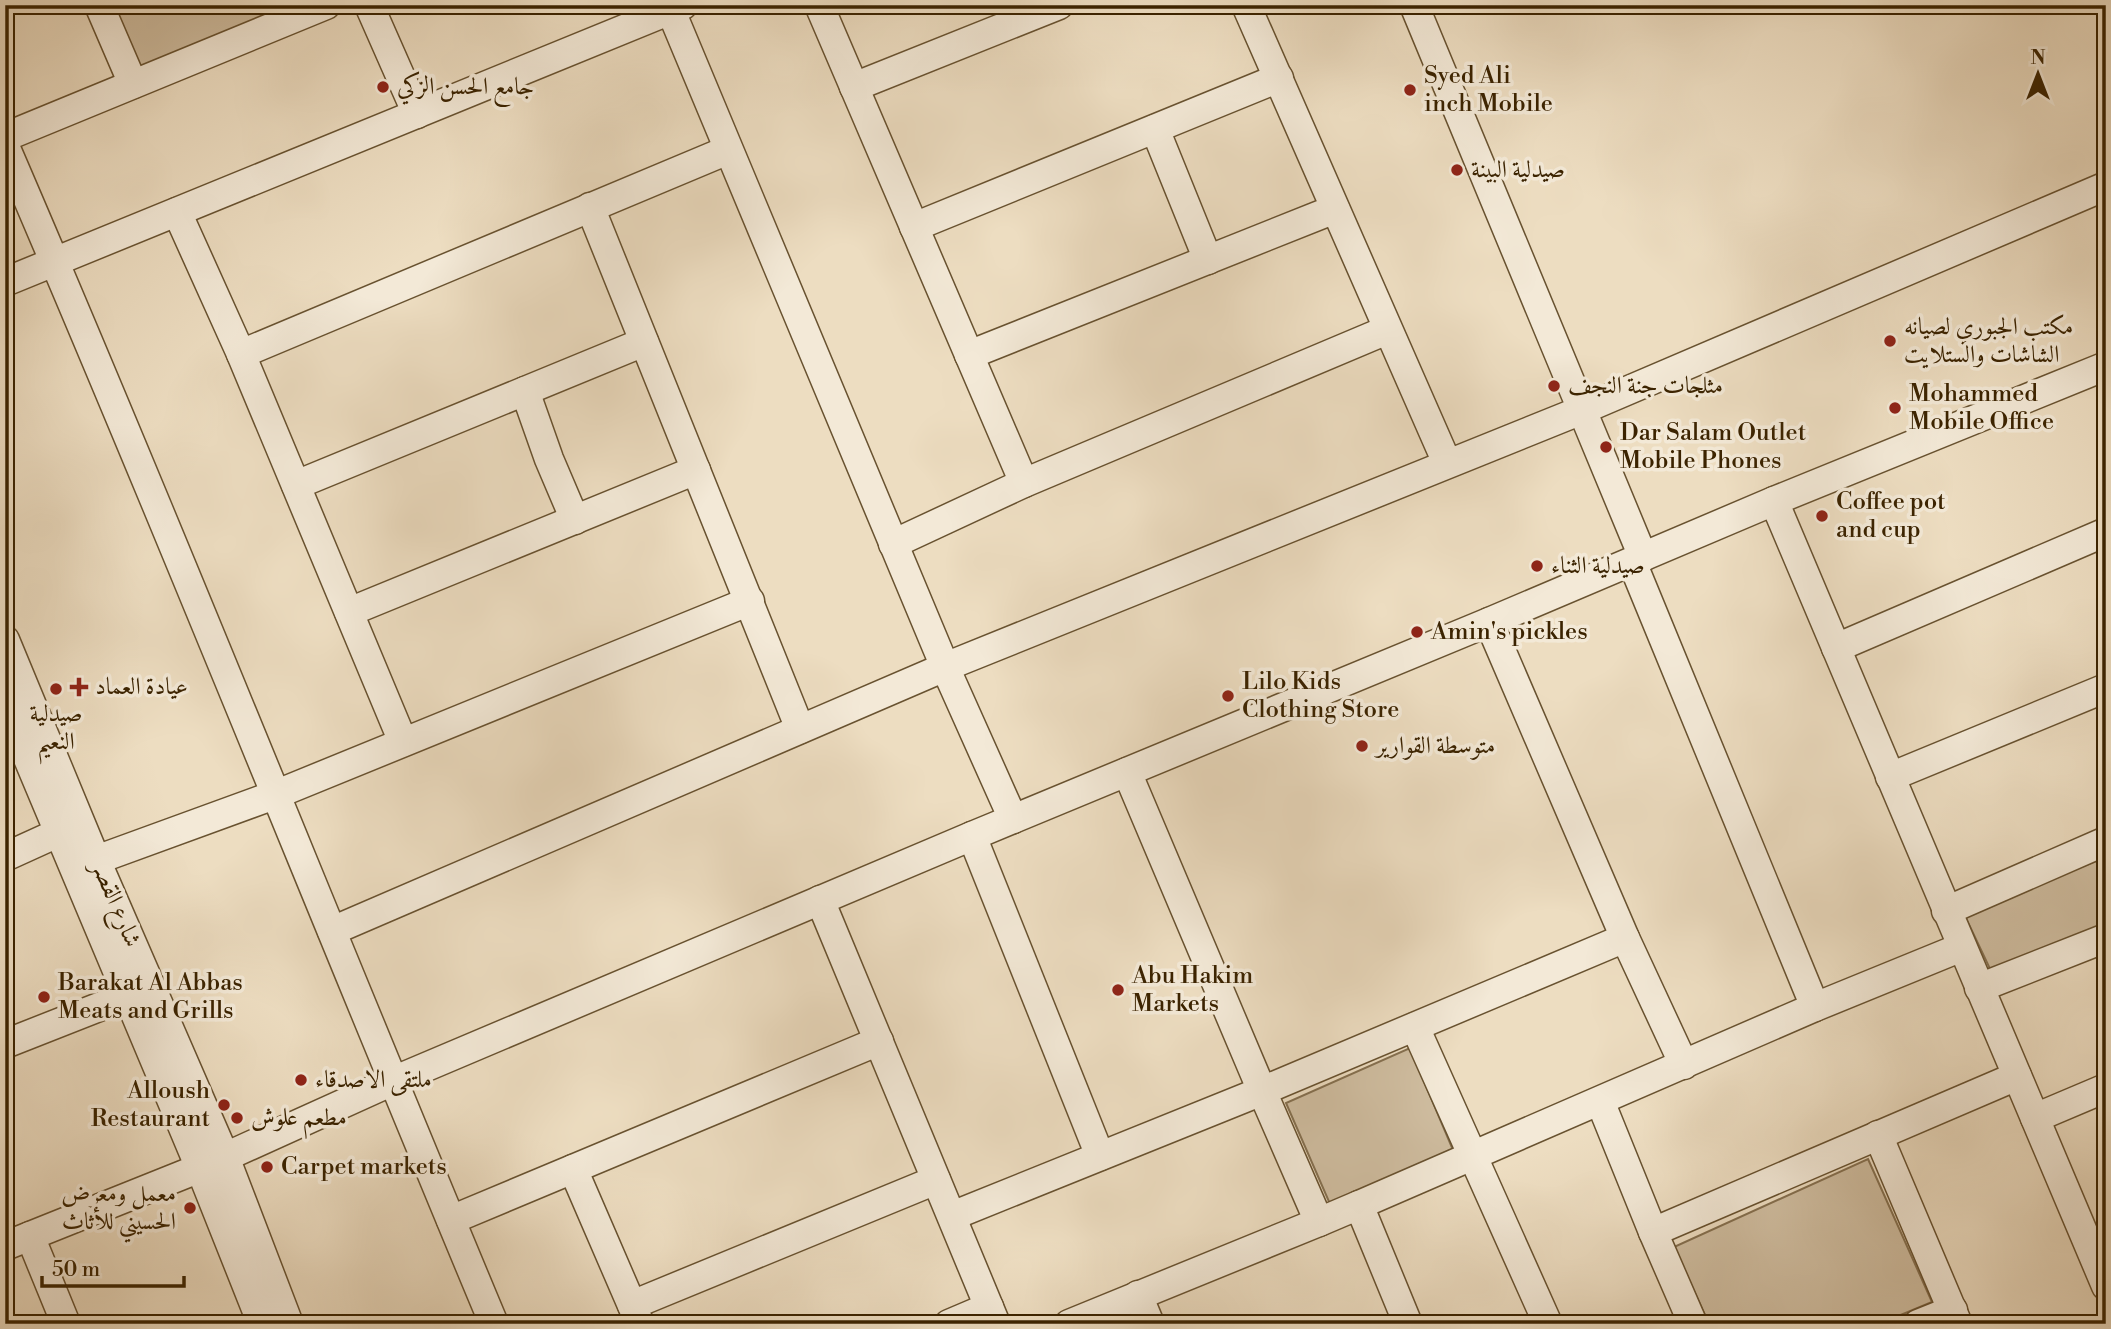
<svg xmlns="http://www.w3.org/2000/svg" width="2111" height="1329" font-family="'Libre Bodoni',Amiri,serif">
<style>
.green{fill:#cfbda0;stroke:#857050;stroke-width:2}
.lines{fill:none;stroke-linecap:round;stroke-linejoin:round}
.minor-casing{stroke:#685230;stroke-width:31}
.minor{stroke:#f3e9d7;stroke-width:28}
.poi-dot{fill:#8f2418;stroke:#f3e9d7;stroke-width:2.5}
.labels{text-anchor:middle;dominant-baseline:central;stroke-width:7;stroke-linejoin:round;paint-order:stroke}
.poi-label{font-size:24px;fill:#3b2300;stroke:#f3e9d7;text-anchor:start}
.street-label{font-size:24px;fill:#3b2300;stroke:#f3e9d7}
</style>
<rect width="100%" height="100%" fill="#edddc1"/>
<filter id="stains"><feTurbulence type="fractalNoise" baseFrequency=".00286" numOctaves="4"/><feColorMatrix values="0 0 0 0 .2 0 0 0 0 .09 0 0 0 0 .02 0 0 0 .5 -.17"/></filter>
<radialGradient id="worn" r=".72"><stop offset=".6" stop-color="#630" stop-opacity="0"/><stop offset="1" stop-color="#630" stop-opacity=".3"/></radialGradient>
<!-- green -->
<g class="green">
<path d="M112,5H291L139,68Z"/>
<path d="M2106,857V925L1991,971L1964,914Z"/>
<path d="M1410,1048L1453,1150L1330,1204L1286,1103Z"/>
<path d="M1868,1159L1932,1302L1879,1324H1709L1674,1247Z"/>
</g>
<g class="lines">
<!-- minor casing -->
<g class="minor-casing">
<g id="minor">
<path d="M99,5L133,84"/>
<path d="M369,5L417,114"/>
<path d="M819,5L1024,483"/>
<path d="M1246,5L1447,463"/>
<path d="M1414,5L1643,557"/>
<path d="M671,11L945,667L1013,819"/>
<path d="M854,87L1059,5"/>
<path d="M1155,129L1208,260"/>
<path d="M5,137L326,5"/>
<path d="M5,146C173,536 330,932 494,1324"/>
<path d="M590,207L800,729"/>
<path d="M177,212L241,354L403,742"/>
<path d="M914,227L1279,78"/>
<path d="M5,282L683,5"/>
<path d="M241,354L728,150"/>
<path d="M969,355L1335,209"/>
<path d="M525,391L549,459L575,520"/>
<path d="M296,485L644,342"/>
<path d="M1774,501L2106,1286"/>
<path d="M893,544L1024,483L1387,330"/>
<path d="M1632,562L1815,1007"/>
<path d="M349,612L696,470"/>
<path d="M1489,622L1625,938L1684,1065"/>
<path d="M5,640L96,860L225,1157L289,1324"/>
<path d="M1836,648L2106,532"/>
<path d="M5,704L200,1168L262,1324"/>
<path d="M1127,772L1262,1091L1319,1222L1359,1205L1408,1324"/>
<path d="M1890,777L2106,688"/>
<path d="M972,836L1100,1156"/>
<path d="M5,857L60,832"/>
<path d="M96,860L277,794L750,601"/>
<path d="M820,900L996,1324"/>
<path d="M1946,911L2106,841"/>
<path d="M332,931L945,667L1582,410L2106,186"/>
<path d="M1979,988L2106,938"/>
<path d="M1415,1027L1548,1324"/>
<path d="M5,1044L127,996"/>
<path d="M1600,1101L1653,1232L1693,1324"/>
<path d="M2035,1118L2106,1088"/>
<path d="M1878,1135L1958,1324"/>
<path d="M225,1157L393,1081L972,836L1489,622L1774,501L2106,366"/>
<path d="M573,1169L640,1324"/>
<path d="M1359,1205L1815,1007L1962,947"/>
<path d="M952,1216L1262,1091L1625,938"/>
<path d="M451,1220L879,1041"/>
<path d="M1653,1232L2017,1076"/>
<path d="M30,1236L66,1324"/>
<path d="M5,1246L200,1168"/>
<path d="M1138,1295L1150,1324"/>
<path d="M632,1305L936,1180"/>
<path d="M949,1324L989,1307"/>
<path d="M1069,1324L1319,1222"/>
<path d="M1918,1324L1953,1310"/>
</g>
</g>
<!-- minor -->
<use href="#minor" class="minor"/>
</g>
<!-- markers -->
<g class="poi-dot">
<circle cx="383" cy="87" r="7"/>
<circle cx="1410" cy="90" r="7"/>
<circle cx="1457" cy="170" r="7"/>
<circle cx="1890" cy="341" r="7"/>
<circle cx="1554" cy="386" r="7"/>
<circle cx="1895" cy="408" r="7"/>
<circle cx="1606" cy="447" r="7"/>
<circle cx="1822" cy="516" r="7"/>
<circle cx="1537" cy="566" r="7"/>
<circle cx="1417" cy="632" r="7"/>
<path d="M75.5 676.5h7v7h7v7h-7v7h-7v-7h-7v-7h7z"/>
<circle cx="56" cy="689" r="7"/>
<circle cx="1228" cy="696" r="7"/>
<circle cx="1362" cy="746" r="7"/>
<circle cx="1118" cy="990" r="7"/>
<circle cx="44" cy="997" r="7"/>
<circle cx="301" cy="1080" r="7"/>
<circle cx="224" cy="1105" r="7"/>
<circle cx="237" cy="1118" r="7"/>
<circle cx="267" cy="1167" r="7"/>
<circle cx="190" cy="1208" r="7"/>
</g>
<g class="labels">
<!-- poi labels -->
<g class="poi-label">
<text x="1424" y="76">Syed Ali<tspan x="1424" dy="28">inch Mobile</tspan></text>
<text x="397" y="87">جامع الحسن الزكي</text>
<text x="1471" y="170">صيدلية البينة</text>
<text x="1904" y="327">مكتب الجبوري لصيانه<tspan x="1904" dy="28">الشاشات والستلايت</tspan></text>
<text x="1568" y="386">مثلجات جنة النجف</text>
<text x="1909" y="394">Mohammed<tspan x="1909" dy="28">Mobile Office</tspan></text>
<text x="1620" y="433">Dar Salam Outlet<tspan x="1620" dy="28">Mobile Phones</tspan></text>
<text x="1836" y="502">Coffee pot<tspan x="1836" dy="28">and cup</tspan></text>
<text x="1551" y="566">صيدلية الثناء</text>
<text x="1431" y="632">Amin's pickles</text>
<text x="1242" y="682">Lilo Kids<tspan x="1242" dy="28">Clothing Store</tspan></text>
<text x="95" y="687">عيادة العماد</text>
<text x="56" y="714" text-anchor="middle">صيدلية<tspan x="56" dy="28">النعيم</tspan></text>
<text x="1376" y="746">متوسطة القوارير</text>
<text x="1132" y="976">Abu Hakim<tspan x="1132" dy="28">Markets</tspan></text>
<text x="58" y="983">Barakat Al Abbas<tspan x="58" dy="28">Meats and Grills</tspan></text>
<text x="315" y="1080">ملتقى الاصدقاء</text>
<text x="210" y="1091" text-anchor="end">Alloush<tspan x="210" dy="28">Restaurant</tspan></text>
<text x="251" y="1118">مطعم علوش</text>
<text x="281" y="1167">Carpet markets</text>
<text x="176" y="1194" text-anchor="end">معمل ومعرض<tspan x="176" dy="28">الحسيني للأثاث</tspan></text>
</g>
<!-- street labels -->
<g class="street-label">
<text transform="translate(116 904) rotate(67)">شارع القصر</text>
</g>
</g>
<!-- margin -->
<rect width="2111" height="1329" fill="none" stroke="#edddc1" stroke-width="28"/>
<rect x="7" y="7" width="2097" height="1315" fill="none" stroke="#3b2300" stroke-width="3.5"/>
<rect x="14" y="14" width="2083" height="1301" fill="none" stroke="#3b2300" stroke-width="2"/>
<!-- north arrow -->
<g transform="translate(2038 74)" stroke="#f3e9d7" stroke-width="5" paint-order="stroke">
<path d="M0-5L12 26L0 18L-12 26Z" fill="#3b2300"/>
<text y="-10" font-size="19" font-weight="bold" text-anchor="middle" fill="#3b2300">N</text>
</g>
<!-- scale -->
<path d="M42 1276v10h142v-10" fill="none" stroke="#3b2300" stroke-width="3.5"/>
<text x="52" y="1276" font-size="21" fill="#3b2300" stroke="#f3e9d7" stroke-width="5" paint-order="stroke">50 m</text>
<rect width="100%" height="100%" filter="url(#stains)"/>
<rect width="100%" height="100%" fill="url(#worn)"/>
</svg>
